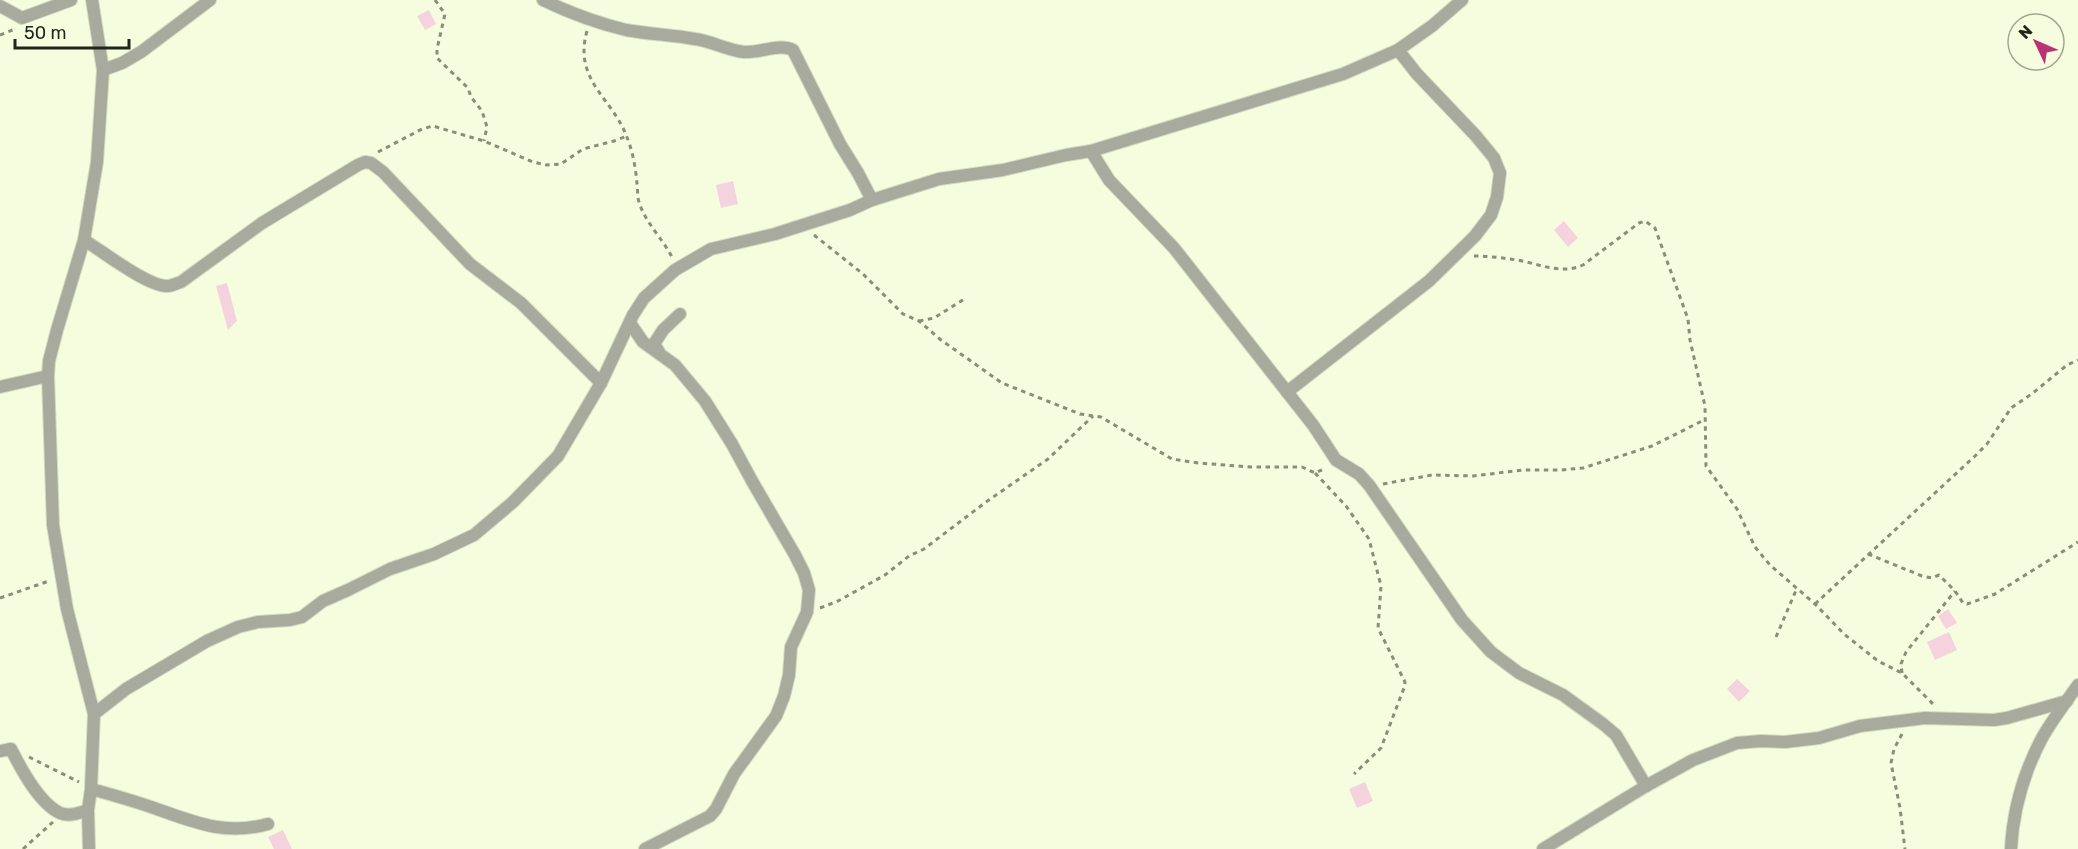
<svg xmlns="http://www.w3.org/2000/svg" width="2078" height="849" font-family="Rubik,sans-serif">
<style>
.building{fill:#f5d3de}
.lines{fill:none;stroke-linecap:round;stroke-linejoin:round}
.street-casing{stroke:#d3dabe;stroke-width:14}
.path{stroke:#888e78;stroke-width:3;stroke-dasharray:4.5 4.5;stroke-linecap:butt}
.street{stroke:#a7aa9c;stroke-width:12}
</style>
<rect width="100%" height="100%" fill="#f5fdde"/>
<!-- building -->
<g class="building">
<path d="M429,10L436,24L425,30L417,16Z"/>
<path d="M733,181L738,204L721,208L716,185Z"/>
<path d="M1564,221L1578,238L1568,247L1554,230Z"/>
<path d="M227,283L237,321L228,330L216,286Z"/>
<path d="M1948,609L1957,623L1946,629L1938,616Z"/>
<path d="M1949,632L1957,650L1935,660L1927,642Z"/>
<path d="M1737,679L1750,691L1739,702L1727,689Z"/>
<path d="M1365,782L1373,801L1357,808L1349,789Z"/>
<path d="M283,830L292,849H274L268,837Z"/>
</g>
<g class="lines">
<!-- street casing -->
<g class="street-casing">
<g id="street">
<path d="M543,0C570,13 597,23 626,30C648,34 672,35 695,39C712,41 726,50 744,52C760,53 780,43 793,50L840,144L858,173L872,200"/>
<path d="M0,6L22,18L71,0"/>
<path d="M103,70L122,63L141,52L210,0"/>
<path d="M1091,151L1109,180L1174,248L1313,425L1336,460L1359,474L1369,485L1462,620L1491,652L1519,673L1563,695L1603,724L1616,735L1646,786"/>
<path d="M84,240C102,251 147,286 167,286C172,286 177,283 181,282L262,223L358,165L365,162L371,163L383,172L470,264L521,303L601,383"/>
<path d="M630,323L643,342L675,365L705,401L732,444L752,481L795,555L804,573L809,590L807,612L791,647L789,675L784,696L776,716L734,774L716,809L710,816L645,849"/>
<path d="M659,352L654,344L663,330L680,314"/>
<path d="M0,387L48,376"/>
<path d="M1287,392L1429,281L1475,236L1491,215L1497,197L1500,173L1494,158L1476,136L1417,74L1398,50"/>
<path d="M94,714L126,689L207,641L238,627L258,622L290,620L302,617L323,601L348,590L390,569L434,554L474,535L513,502L558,456L601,383L633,315L644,298L675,270L711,249L775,234L850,210L872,200L939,179L1003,170L1066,155L1091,151L1343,74L1398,50L1432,26L1462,0"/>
<path d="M0,751L11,749C21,769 39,803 60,813C69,817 80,813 88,810"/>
<path d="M91,789C113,795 134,801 154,808C194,822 225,836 268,824"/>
<path d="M89,849L88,810L91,789L94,714L67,609L53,525L48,376L49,361L57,330L84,240L97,162L103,70L92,0"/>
<path d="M1543,849L1646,786L1693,760L1737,743L1761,741L1785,742L1819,738L1860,726L1925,718L1994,720L2007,718L2067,701"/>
<path d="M2011,849C2013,809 2023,774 2042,738C2052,720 2066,702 2078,685"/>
</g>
</g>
<!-- path -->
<g class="path">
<path d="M435,0L445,14L437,49V58L468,88L471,97L482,111L487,127L484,141"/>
<path d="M587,31C573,80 612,98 626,135C632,148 636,169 637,184C638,190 637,196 639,202C645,222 662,238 672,257"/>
<path d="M0,35L15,29"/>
<path d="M378,152L422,129L433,126L484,141L533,162L547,165L561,164L583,149L614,141L627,136"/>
<path d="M814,235L863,274L903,314L919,321L941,340L1002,383L1080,414L1101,417L1172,459L1198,463L1251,467H1302L1315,473L1326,468"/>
<path d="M1474,256C1488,256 1503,258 1517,260C1540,264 1561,275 1583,265L1639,223L1645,221L1655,228L1688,319L1690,340L1705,406L1706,466L1737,509L1755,547L1770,565L1815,604L1844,634L1878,661L1902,673L1933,704"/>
<path d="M919,321L934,318L966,298"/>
<path d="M1315,473L1346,506L1369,539L1381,586L1378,628L1405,682L1404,688L1381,748L1354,774"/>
<path d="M1383,484L1432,475L1473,476L1523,470H1561L1583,468L1652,446L1704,420"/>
<path d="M1868,554L1922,576L1932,578L1939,575L1955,591L1963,603L1967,604L1995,594L2078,542"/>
<path d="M0,598L49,581"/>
<path d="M1815,604L1975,456L1987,444L2011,408L2033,393L2067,365L2078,360"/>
<path d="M820,608L838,601L885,575L909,556L924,549L986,502L1048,459L1093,416"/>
<path d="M1776,637L1797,588"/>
<path d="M1902,673L1901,664L1906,652L1955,591"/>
<path d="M1902,734L1894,749L1891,763L1900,808L1905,849"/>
<path d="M29,757L79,782"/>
<path d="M23,849L53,822"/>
</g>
<!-- street -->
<use href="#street" class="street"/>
</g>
<!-- north arrow -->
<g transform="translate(2036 42) rotate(314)"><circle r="28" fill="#f5fdde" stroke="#a1a78f" stroke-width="1.5"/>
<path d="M0-4.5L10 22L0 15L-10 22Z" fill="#ba3374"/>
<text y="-9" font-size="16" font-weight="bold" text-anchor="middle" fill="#222519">N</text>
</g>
<!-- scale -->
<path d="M15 39v9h114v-9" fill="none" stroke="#222519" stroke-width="3"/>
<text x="24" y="39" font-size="18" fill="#222519" stroke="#f5fdde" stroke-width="4.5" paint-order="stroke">50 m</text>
</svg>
